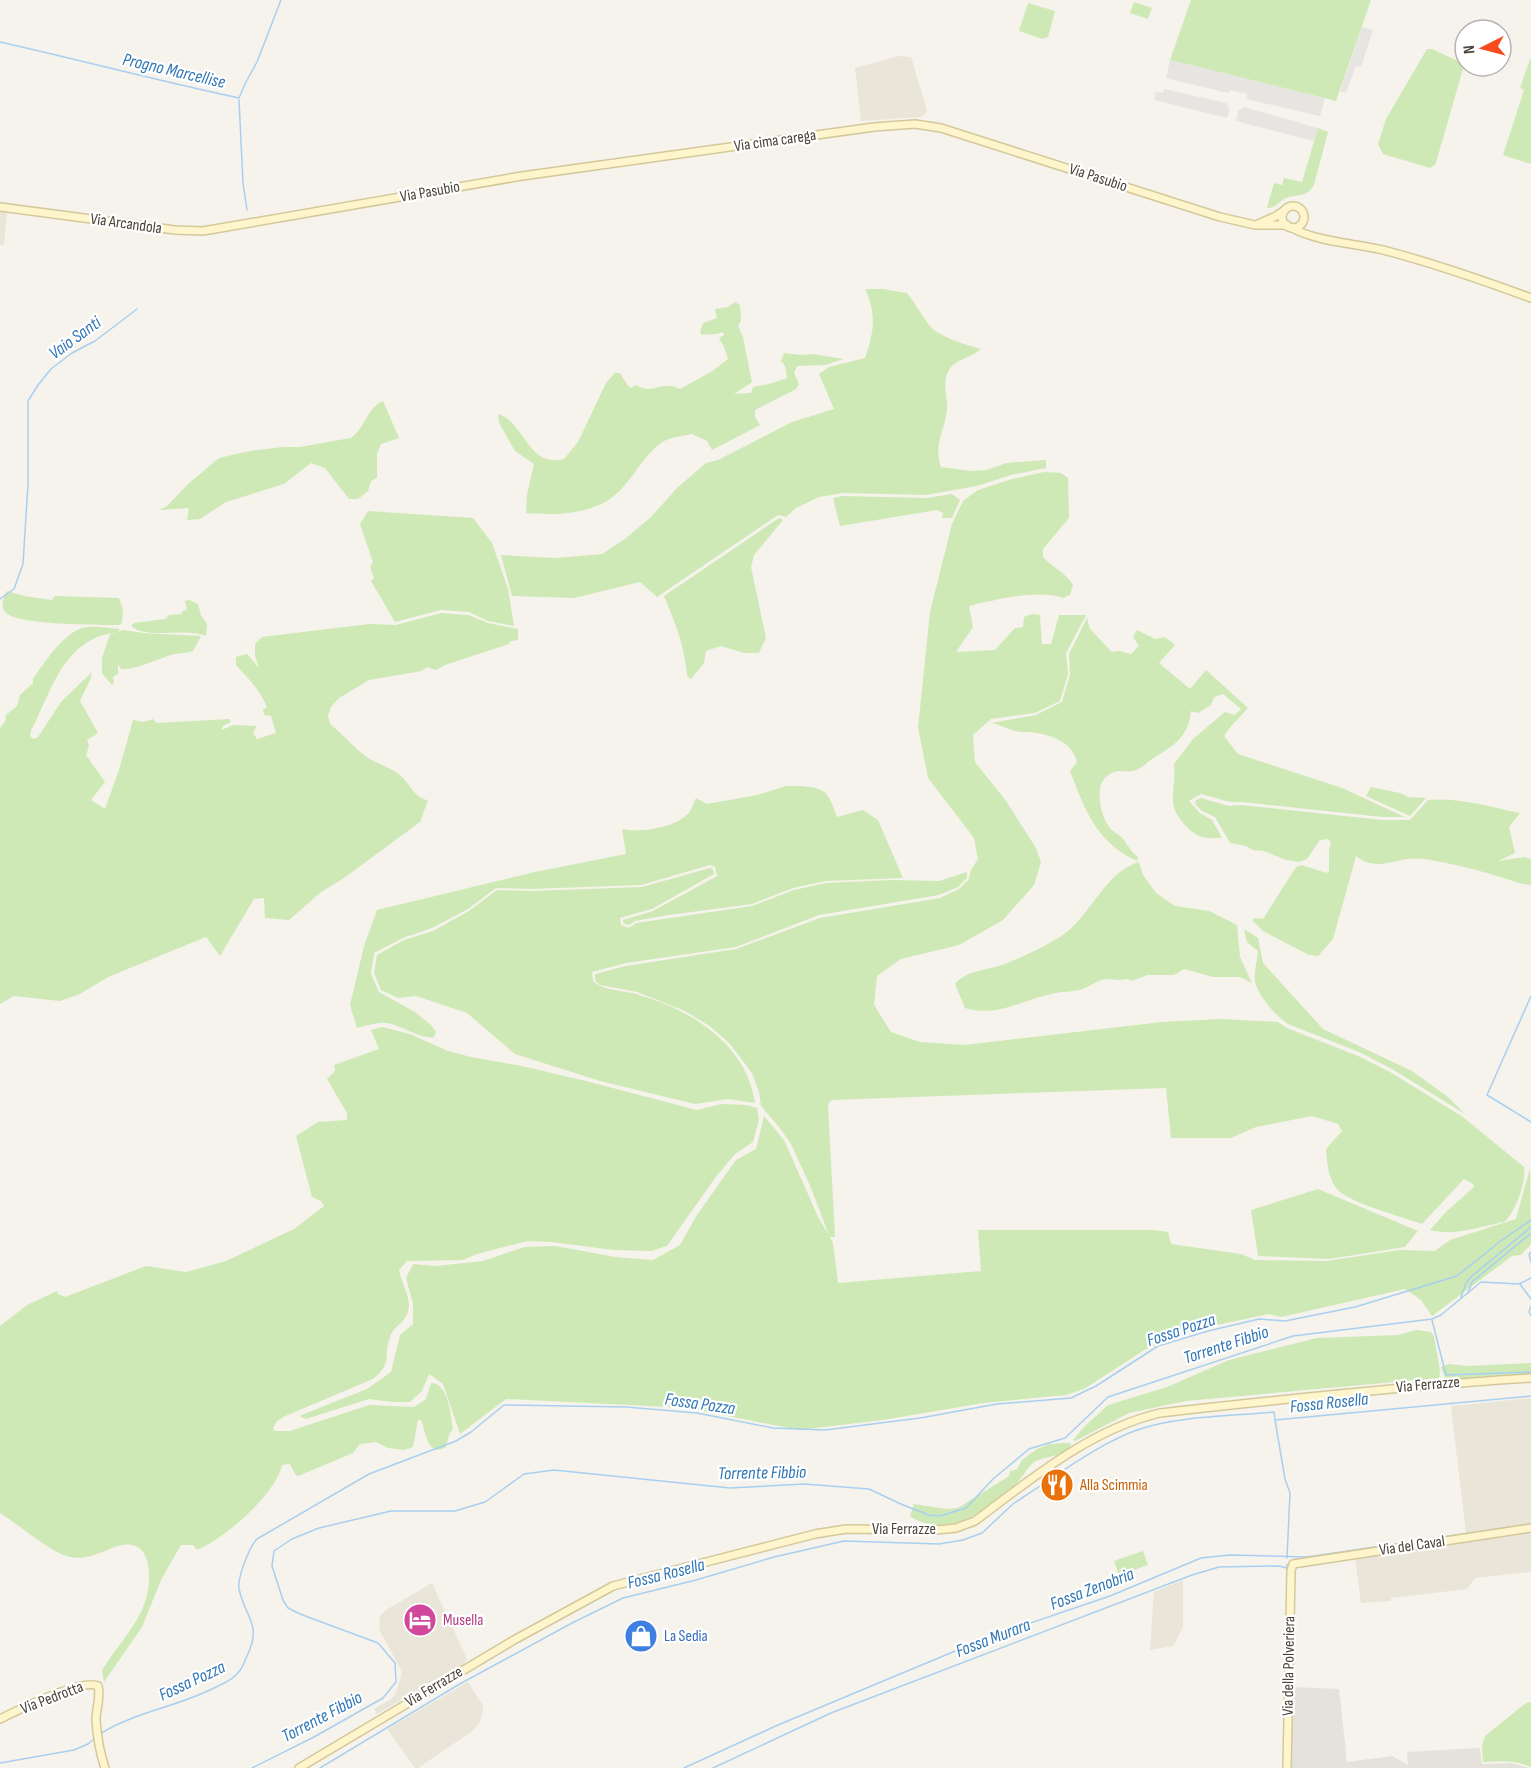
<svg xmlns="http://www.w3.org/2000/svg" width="1531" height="1768" font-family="'Sofia Sans Condensed',sans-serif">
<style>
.residential{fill:#e9e5d9}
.industrial{fill:#e5e2dc}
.green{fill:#cee9b5}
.parking{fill:#e7e5e2}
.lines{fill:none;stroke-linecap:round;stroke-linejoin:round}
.stream{stroke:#a9cff0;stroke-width:1.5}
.secondary-casing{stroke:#d4c89b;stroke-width:10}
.secondary{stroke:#fef5cc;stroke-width:7}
.labels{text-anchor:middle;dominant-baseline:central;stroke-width:4.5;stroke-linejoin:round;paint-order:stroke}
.street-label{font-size:16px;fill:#4a4439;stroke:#fff}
.food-label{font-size:16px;fill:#c56008;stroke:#fff;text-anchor:start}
.hotel-label{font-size:16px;fill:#b23c85;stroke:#fff;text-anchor:start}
.shop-label{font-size:16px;fill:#366cbe;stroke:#fff;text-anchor:start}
.water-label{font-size:18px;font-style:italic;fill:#3177b6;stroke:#fff}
</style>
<rect width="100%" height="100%" fill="#f5f3eb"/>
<!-- residential -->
<g class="residential">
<path d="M899,56L911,57L927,110L925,114L922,117L861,121L855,68Z"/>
<path d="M0,211L7,212L4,245H0Z"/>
<path d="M1531,1398V1525L1466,1534L1451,1406Z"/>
<path d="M1531,1531V1572L1475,1578L1467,1589L1391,1598V1601L1361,1603L1355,1558Z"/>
<path d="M1183,1580V1627L1173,1646L1150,1650L1154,1592Z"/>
<path d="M432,1583L467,1659L463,1665L377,1714L374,1709L391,1699L396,1693L401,1676V1670L379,1629L380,1616L386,1610Z"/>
<path d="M468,1682L483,1706V1713L479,1723L471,1732L418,1768H415L388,1730L389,1728Z"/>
</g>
<!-- industrial -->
<path class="industrial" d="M1293,1687L1339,1689L1347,1762L1392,1756L1408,1765L1407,1752L1480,1748L1482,1764L1511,1763L1530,1768H1290Z"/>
<!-- green -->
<g class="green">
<path d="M1191,0H1371L1336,101L1170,60Z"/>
<path d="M1134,2L1152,8L1148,19L1130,13Z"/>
<path d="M1028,3L1055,11L1048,37L1042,39L1019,31Z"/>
<path d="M1427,49H1432L1460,62L1463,69L1437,159L1435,165L1430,168L1383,154L1378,144L1386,119Z"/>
<path d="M1530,59L1531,60V164L1503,155L1524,90L1520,88Z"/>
<path d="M1318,128L1328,132L1314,185C1306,199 1296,193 1284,199C1277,203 1276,208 1267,208L1274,183L1282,185L1284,178L1302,182Z"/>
<path d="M865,289H883L907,293C915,303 921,314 929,325C938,337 967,345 981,349C973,357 957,359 950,368C941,381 948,395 947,409C945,432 933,442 941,467L970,471L987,470L1006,463L1046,460V468L1011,475L977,486L926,495L843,493L819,497L796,508L786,517L778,515L657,597L640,582L574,598L512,596L501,555L555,558L602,554L625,539L651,517L677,488L706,463L718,460L792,422L834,409L819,374L829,367L865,358C874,332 877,315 865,289Z"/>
<path d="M735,302L740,305L741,321L738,326L743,337L752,382L734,394L751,393L753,387L769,384L787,378L785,366L781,361L784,353L802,355L812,354L844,359L825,365L797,366L794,373L799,384L796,389L755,410V417L760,425L712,450L707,441L692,434C683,436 669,437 661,443C640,458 630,487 607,501C584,515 552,515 526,513L527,495L534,464L515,451L499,423L498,414C524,421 528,469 564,459L578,442L606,383L615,373H620L628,386L631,388L636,385C654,396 661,379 680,389L711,372L728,359L724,347L719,338L724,335L723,332C716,335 710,334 702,335L700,332L703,323L717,318L715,309L728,307Z"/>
<path d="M383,401L399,438L381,444L377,453V478L371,481L368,491L358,499H349L325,468L311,463L284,484L226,502L200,519L187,520L189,508L159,510L167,506L188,484L219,458L250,451L283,447H300L351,438C365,428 367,408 383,401Z"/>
<path d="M1044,472L1061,473L1068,478L1069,518L1043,549V557C1053,568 1065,572 1073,585L1070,595L1063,598C1037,589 995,600 969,606L973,627L956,652L995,650L1015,628L1023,627L1024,617L1032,614L1040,615L1042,644H1051L1059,615H1086L1066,653L1068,674L1060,701L1035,713L991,719L973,735L975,762L1006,801L1036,848L1041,862L1034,885L1003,920L959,945L901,959L877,976L874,1005L891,1032L920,1042L965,1045L1162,1022L1221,1019L1278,1022L1287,1028L1358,1056L1390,1072L1463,1117L1524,1167C1527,1180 1515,1214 1504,1222C1479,1227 1456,1236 1430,1230L1446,1212L1474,1187L1473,1184L1464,1179L1422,1224C1403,1217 1350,1203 1338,1190C1328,1180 1327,1162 1326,1149L1342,1131L1338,1124L1312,1116L1256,1127L1231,1138H1171L1166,1088L831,1100L828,1105L835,1237H830L833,1243L838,1283L981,1271L978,1230H1153L1168,1232L1171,1244L1241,1254L1255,1260L1327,1261L1399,1250L1435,1251L1450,1240L1516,1219L1530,1168L1531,1244L1521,1255L1512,1256L1432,1316L1421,1300L1405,1289L1281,1317L1269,1314L1193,1330L1146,1349L1084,1389L1066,1395L983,1403L883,1420L799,1430L687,1408L506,1399L460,1434L443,1384L429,1374L422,1391L410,1402H392L369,1399L306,1419L299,1416L367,1389L391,1372L400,1335L413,1324V1304L406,1278L413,1264L436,1266L483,1261L524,1247L556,1246L615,1257L653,1260L680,1245L697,1215L736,1160L756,1149L764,1116L784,1140L819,1219L829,1235L811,1188L791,1144L780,1128L761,1106L759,1092L752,1073L730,1044L711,1027L685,1011L637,992L600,985L595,980V974L626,966L736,949L820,918L940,898L959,889L969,879L971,870L978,859L974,838L928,778L918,728L930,612L952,524L963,501L978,490L1012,479Z"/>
<path d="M952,494L960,500L952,518H942L943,513L937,510L840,526L833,498L843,496L927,498Z"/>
<path d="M368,511L473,518L492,543L508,589L514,626L488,621L469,612L441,610L395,622L371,581L374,578L370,567L373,562L360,524Z"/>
<path d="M779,518L783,520L754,555L751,567L766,638L759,653H744L721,646L706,651L704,663L691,679L687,676C685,647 675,622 664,596Z"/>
<path d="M7,591L24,596L52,600L55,596L119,598L123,609L122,623L119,625C99,625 18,625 6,613C0,606 3,599 7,591Z"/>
<path d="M189,600L198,604L201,615L207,624L206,636C185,627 147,640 131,626L134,623L165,619L169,615L182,614V611L187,610L185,601Z"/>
<path d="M441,613L468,615L488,623L518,629V640L511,641L509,644L445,665L436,670L427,667L422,671L369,680L339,698L331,707L328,716L330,724C343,734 354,748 368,758C378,764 392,768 401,776C410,784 415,799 428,800L420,822L344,878L321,892L289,920L265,918L264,898L254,899L220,956L206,937L108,977L80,994L60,1001L14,996L0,1004V728L6,720L5,716L17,706L20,695L33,683V679C44,663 63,634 82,628C92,625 110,628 120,629L118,632C63,638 52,691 31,731L30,736L33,739L38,737L61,702L92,672L91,678L80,701L98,733L87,740L89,746L86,755L105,782L91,800L105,809L119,770L133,720L143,722L153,719L157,723L229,719L231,722L223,726L221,730L234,725L257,726L253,733L257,739L276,733L271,716L264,715L263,710L267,707C260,690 248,678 236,665V657L247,654L259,668L255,656V644L262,637L369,624L396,625Z"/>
<path d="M1087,618L1090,629L1112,652L1119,651L1131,654L1139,646L1133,637L1137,630L1155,639L1165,637L1175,645L1159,663L1190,689L1206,670L1248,708C1240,717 1230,726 1224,736L1238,754L1342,788L1405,817H1382L1242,802H1230L1201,794L1189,801L1200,813L1212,820L1222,838C1215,838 1205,839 1199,836C1189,831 1176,817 1174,807C1171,794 1176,779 1174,764L1193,739L1225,712L1235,715L1241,709L1223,694L1214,697L1211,705L1198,713L1191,711C1189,737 1173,746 1152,759C1146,763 1140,770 1132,771C1123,773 1117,767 1106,777C1094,787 1101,818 1110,828C1114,833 1120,834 1124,840C1129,847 1131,852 1138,857L1137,861C1096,842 1085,810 1070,771L1077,762C1072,739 1043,732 1023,732C1013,732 1001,725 991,723L1036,715L1062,702L1070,675L1069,654Z"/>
<path d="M124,630L143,633L201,636L193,651C187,653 180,653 174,654C160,658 133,671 121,669L118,664V674L113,677L114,682L112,685L102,673V658L110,634Z"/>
<path d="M786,786C797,786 821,785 827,795C832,801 834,810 837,817L863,810L878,820L903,878L826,881L793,888L752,904L669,915L635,921L629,925L623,923V920L653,911L717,876L715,867L710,865L641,885L530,889L496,888L468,909L432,928L403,938L374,953L371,974L379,992L415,1012L431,1025L436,1032L434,1037C422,1040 401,1025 387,1023C378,1022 366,1026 357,1028L350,1005L364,946L377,910L535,872L626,854L622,829C640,833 678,828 690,811C692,808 694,802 696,798L707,804L757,795Z"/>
<path d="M1371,787L1400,793L1408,797L1426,798L1410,816L1366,796Z"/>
<path d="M1201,798L1229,806L1242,805L1382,820H1410L1428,800C1458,797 1491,807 1520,813L1509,827L1515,853L1498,861L1524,857L1531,859V885C1519,884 1511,880 1500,877C1479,870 1445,862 1423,859C1398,855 1379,874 1356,856L1333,939L1318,956L1309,955L1263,931L1252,920L1255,918L1263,919L1296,867L1302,865L1326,873L1329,871V850L1331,842L1328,839L1320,840L1307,859L1299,862L1286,860L1264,851L1253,850L1246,846L1230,843L1215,817L1202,811L1195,804L1196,800Z"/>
<path d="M1139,862L1143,875L1156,893L1175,906L1209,911L1237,925L1240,957L1252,983L1240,977H1213L1184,969L1174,975H1147L1132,981C1126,978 1124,980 1119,980C1115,980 1112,979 1109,979C1100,978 1092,985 1083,989C1075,992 1064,991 1055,993C1025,999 996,1018 965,1008L955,984C966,970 989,970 1005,964C1023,957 1048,945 1063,935C1091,915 1105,872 1139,862Z"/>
<path d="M710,868L713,869L714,874L652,909L620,918L621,925L629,928L636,923L752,906L794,890L826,883L891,880L939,881L967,872V878L958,887L939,895L819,915L736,947L626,963L592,972L593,981C604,991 622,990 636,994C690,1009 747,1044 755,1103L728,1099L695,1104L600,1081L515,1054L467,1013L416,996L398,998L381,990L374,973L377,955L404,940L433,931L469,911L497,890L530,891L642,887Z"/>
<path d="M1244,929L1258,938L1263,963L1323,1029L1412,1071L1448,1097L1465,1114L1392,1069L1359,1052L1288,1024C1276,1016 1258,996 1255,981C1254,972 1257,960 1258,951L1247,942Z"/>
<path d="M382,1027L410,1034L448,1051L471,1057L522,1066L586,1081L697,1110L722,1104L747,1105L757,1108L759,1120L753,1142L735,1154L715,1178L667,1246L651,1251L614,1250L551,1242L528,1241L477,1254L463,1260L407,1261L399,1270C401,1282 409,1294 409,1306C407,1324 395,1323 390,1337C383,1356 393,1363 373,1379L283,1417L276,1422L273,1429L275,1431H290L369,1405L414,1407L426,1399L431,1383C448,1382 451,1416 453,1429L449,1435L446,1447C428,1458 426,1433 421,1420H418L413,1447L404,1450L388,1448L376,1442L360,1444L353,1453L298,1476L295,1474L290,1464L282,1465C276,1494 224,1539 197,1550L193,1545H181L161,1580L142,1627L104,1682L102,1671L104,1667C126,1634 155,1608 148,1565C146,1555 142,1547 132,1545C114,1541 95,1562 70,1557C51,1553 18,1524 0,1513V1326L27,1305L57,1291L58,1294L65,1297L146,1266L186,1272L226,1261L294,1229L324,1206L321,1201L312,1197L296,1136L318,1122L347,1120V1113L327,1079L335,1071L334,1065L379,1049L371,1030Z"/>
<path d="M1318,1189L1418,1231L1405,1247L1329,1259L1258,1256L1251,1210Z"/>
<path d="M1417,1330L1431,1332L1434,1336L1440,1371L1439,1378L1186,1401L1129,1413L1075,1441L1073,1440L1084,1427L1108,1405L1167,1387L1229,1360L1317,1338L1398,1335Z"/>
<path d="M1529,1363H1531V1375L1487,1376L1453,1380L1445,1378L1441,1367L1449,1364L1468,1366Z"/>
<path d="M1065,1443H1070L1071,1445L1070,1451C1061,1455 1040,1458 1034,1462C1026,1469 1021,1480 1013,1487C986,1512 945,1540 910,1516L914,1504L946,1509L958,1508L1009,1476L1010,1471L1017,1469L1022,1460L1037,1449L1049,1444Z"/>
<path d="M1143,1551L1148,1565L1119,1575L1114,1561Z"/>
<path d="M1531,1702V1767C1515,1760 1500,1761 1483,1762L1482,1746L1485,1736L1526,1703Z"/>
</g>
<!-- parking -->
<g class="parking">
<path d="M1362,27L1373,30L1361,67L1356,66L1346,93L1340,91Z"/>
<path d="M1170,60L1325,98L1320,116L1246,99L1247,94L1230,90L1228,93L1166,78Z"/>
<path d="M1164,89L1226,103L1230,110L1227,118L1154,100L1156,92L1163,93Z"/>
<path d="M1244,107L1318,128L1314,141L1236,121L1238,111Z"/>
</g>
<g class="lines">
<!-- stream -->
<g class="stream">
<path d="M0,42C80,60 159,81 239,98L246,82L257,62L281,0"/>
<path d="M239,100L243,183L247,210"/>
<path d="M0,599L14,589L23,564L28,484V401L38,385L51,369L72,353L95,341L137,309"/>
<path d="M1531,996L1487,1095L1531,1122"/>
<path d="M1531,1252L1529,1255L1531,1262"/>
<path d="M1520,1284L1531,1299"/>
<path d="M1468,1293L1472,1282L1531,1233"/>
<path d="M1461,1297L1466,1283L1472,1276L1531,1227"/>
<path d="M1531,1306L1529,1312L1531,1316"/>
<path d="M1432,1320L1446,1375L1531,1372"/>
<path d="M1275,1420L1285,1479L1290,1493L1287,1558"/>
<path d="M1044,1483C1073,1464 1104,1442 1137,1430C1176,1416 1232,1416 1274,1412L1275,1420L1531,1396"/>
<path d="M100,1734C134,1712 177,1707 214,1688C222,1684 231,1681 237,1674C241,1670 244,1664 246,1658C263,1624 246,1620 239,1589C237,1579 249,1547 257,1539L369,1474L456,1441L471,1432L504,1405L626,1407L697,1413L773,1428L825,1430L920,1418L997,1404L1071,1398L1096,1386L1158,1346L1208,1331L1259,1319L1285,1321L1355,1307L1457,1276L1502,1240L1531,1220"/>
<path d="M0,1763L74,1750L88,1744L96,1737"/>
<path d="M252,1768L314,1737L383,1698L396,1682L395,1663L378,1643L300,1614L288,1608L283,1600L272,1566L274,1551L292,1539L319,1528L391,1511H455L485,1502L524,1474L554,1470L730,1488L804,1484L869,1489L903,1505L929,1515L940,1516L966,1508L993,1479L1029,1449L1065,1438L1108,1397L1293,1336L1432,1319L1441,1315L1481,1282L1519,1284L1531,1278"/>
<path d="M320,1768L458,1685L572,1623L623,1598L696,1580L774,1557L844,1541L939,1544L963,1540L982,1533L1013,1504L1040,1486"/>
<path d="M684,1768L778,1725L960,1649L1007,1631L1110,1596L1201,1558L1230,1555L1307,1557L1531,1524"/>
<path d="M713,1768L831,1713L1192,1575L1219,1567L1279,1566L1287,1568V1564"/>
</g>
<!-- secondary casing -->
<g class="secondary-casing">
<g id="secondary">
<circle cx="1293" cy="217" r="11"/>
<path d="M0,207L175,230L203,231L522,176L874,127L915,124L941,128L1220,217L1255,225H1287"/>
<path d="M1258,224L1276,216L1285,210"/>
<path d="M1290,227C1317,242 1353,243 1383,250C1433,263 1482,280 1531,298"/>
<path d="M0,1719C18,1710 82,1678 98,1686C101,1697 96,1709 96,1720C97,1736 100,1753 105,1768"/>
<path d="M299,1768L514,1640L613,1586L815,1534L846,1529L936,1530L956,1528L975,1521C1031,1479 1091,1429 1160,1413C1284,1399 1407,1386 1531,1378"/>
<path d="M1287,1768L1291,1571L1293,1564L1531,1528"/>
</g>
</g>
<!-- secondary -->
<use href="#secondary" class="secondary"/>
</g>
<!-- icons -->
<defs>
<g id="restaurant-disc" transform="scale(1.725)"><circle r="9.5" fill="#e8710a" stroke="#fff"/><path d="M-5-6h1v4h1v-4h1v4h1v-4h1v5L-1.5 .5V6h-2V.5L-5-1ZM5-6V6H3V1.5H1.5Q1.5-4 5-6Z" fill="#fff"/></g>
<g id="hotel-disc" transform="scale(1.725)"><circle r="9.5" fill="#d1479c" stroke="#fff"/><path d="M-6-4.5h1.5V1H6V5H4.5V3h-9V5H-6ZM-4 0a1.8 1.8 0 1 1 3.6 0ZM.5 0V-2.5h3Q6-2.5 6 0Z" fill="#fff"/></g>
<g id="shop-disc" transform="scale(1.725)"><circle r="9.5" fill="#3f7fe0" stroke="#fff"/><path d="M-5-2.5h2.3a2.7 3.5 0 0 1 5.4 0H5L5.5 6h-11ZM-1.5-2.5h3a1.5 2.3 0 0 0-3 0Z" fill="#fff"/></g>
</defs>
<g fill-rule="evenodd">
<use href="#restaurant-disc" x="1057" y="1485"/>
<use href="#hotel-disc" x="420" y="1620"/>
<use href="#shop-disc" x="641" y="1636"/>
</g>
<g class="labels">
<!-- street labels -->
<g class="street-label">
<text transform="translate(775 141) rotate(-8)">Via cima carega</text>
<text transform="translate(1098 178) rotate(18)">Via Pasubio</text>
<text transform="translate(430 192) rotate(-10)">Via Pasubio</text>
<text transform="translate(126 224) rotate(8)">Via Arcandola</text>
<text transform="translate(1428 1385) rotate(-5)">Via Ferrazze</text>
<text x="904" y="1529">Via Ferrazze</text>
<text transform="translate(1412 1546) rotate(-8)">Via del Caval</text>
<text transform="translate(1289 1666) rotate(-89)">Via della Polveriera</text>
<text transform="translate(434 1687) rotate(-31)">Via Ferrazze</text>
<text transform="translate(52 1698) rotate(-21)">Via Pedrotta</text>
</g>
<!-- food labels -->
<g class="food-label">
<text x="1080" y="1485">Alla Scimmia</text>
</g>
<!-- hotel labels -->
<g class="hotel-label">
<text x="443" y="1620">Musella</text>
</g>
<!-- shop labels -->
<g class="shop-label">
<text x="664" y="1636">La Sedia</text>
</g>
<!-- water labels -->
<g class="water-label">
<text transform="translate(174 71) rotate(13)">Progno Marcellise</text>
<text transform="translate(75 338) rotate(-36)">Vaio Santi</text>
<text transform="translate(1181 1330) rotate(-18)">Fossa Pozza</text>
<text transform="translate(1226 1345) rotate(-18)">Torrente Fibbio</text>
<text transform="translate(1329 1403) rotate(-6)">Fossa Rosella</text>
<text transform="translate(700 1404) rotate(8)">Fossa Pozza</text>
<text transform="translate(762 1473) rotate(-1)">Torrente Fibbio</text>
<text transform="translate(666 1574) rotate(-14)">Fossa Rosella</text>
<text transform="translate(1092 1589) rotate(-21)">Fossa Zenobria</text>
<text transform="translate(993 1638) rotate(-21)">Fossa Murara</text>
<text transform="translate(192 1681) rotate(-25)">Fossa Pozza</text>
<text transform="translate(322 1717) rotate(-28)">Torrente Fibbio</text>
</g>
</g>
<!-- north arrow -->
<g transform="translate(1483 48) rotate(264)"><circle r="28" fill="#ffffff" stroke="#b7b4b0" stroke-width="1.5"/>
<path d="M0-4.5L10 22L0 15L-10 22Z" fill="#f84c1f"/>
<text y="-9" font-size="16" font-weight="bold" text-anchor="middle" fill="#4a4439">N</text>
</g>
</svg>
